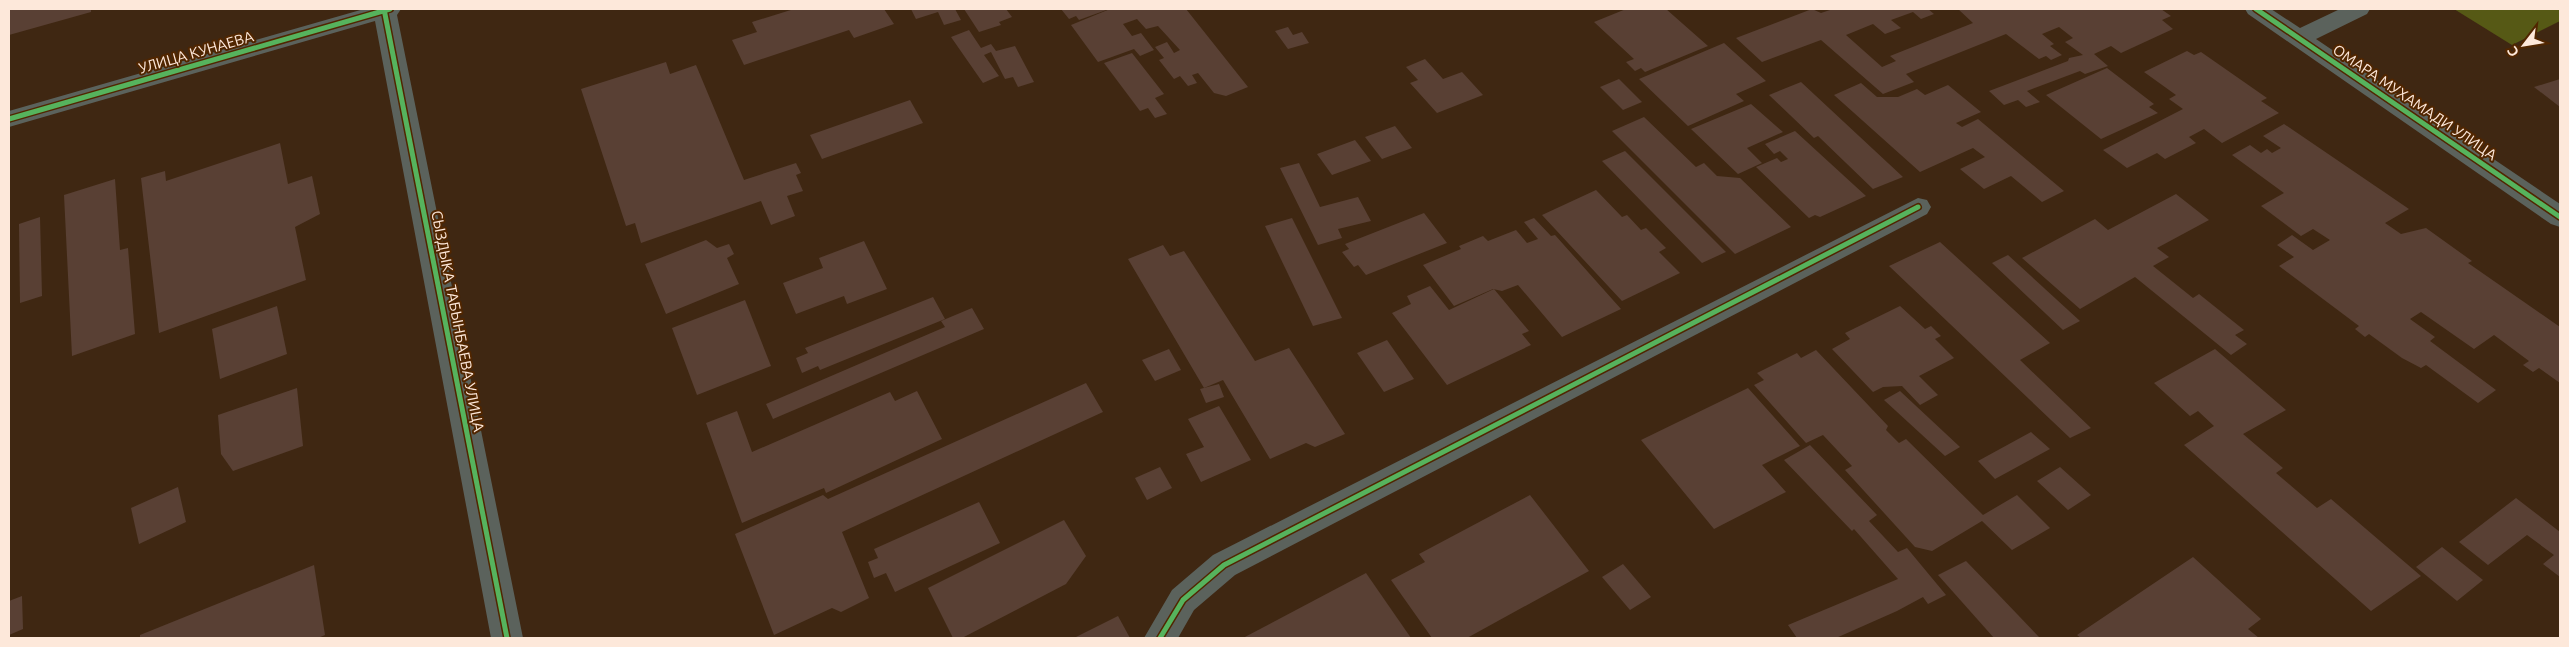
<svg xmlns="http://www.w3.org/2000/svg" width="2569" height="647" font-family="Ubuntu,sans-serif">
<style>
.green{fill:#565915}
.building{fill:#594034}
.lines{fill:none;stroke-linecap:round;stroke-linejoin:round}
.minor{fill:#5b625c;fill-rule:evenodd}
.cycleway-casing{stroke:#512600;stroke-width:8}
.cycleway{stroke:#56b35d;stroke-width:5}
.labels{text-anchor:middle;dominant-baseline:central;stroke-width:4;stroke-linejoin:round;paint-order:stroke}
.street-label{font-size:15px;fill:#fde8da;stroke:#512600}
</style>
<rect width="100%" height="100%" fill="#3f2712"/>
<!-- green -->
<path class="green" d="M2454,9H2560V21L2512,45Z"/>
<!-- building -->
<g class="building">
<path d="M9,9H91V12L9,35Z"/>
<path d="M794,9H884L894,24L854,38L849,30L744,65L732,40L757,32L752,22Z"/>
<path d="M911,9H955L961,20L944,25L938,12L916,19Z"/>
<path d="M964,9H1006L1012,17L999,22L1001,25L979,32Z"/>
<path d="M1061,9H1109L1079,20L1076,16L1069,19Z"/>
<path d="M1110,9H1186L1248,87L1226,96L1214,93L1198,73L1192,75L1197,83L1188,86L1180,76L1174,79L1159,60L1164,58L1155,47L1167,42L1174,53L1180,50L1158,26L1146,29L1137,19L1123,24L1132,36L1141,33L1154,50L1140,56L1134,49L1098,62L1071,25Z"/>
<path d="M1626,9H1666L1708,46L1645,72L1641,68L1635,71L1626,62L1634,59L1594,22Z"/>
<path d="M1812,9L1821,13L1833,9H1928L1934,14L1921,19L1913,12L1891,20L1901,28L1885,34L1873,24L1846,35L1882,67L1896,61L1890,56L1973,23L1958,9H2161L2171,16L2162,20L2173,29L2121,53L2111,46L2094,54L2108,66L2085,74L2080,71L2027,91L2040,102L2026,107L2018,100L2004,105L1989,91L2068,61L2069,58L2083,55L2065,42L2073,38L2059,27L2042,34L2054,44L2050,46L2062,55L2051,60L2046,56L2039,59L2006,34L1906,74L1914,82L1883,94L1821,40L1762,62L1736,38Z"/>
<path d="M1288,27L1293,35L1302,32L1309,43L1288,49L1275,31Z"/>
<path d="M969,30L981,48L991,44L996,51L1015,46L1034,82L1018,87L1013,77L1005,79L991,52L984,55L999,76L983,83L951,37Z"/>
<path d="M1724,43L1766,81L1736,94L1744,101L1688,126L1639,79Z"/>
<path d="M2187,51L2194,55L2201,52L2267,98L2261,101L2279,113L2222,143L2204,129L2189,137L2196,143L2165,159L2157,153L2127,168L2103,150L2183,109L2169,99L2176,95L2144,72Z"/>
<path d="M1132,53L1164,94L1155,98L1167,114L1155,118L1148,108L1140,111L1104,63Z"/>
<path d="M1425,59L1443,79L1462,72L1483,95L1437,113L1410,83L1418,80L1406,67Z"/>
<path d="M666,62L670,74L696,65L744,180L796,163L801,173L796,175L803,191L787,196L795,216L771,225L761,201L641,243L635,223L626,226L581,89Z"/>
<path d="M2107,68L2154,104L2149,107L2158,113L2101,139L2046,95Z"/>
<path d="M1619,79L1642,102L1623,110L1600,87Z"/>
<path d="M2560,79V107L2534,87Z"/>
<path d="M1801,82L1903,177L1873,189L1818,136L1814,138L1769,95Z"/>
<path d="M1861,83L1877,97H1898L1917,89L1925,95L1948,85L1981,112L1956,123L1962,127L1978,119L2064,191L2042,202L2011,176L1984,189L1960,169L1985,157L1973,148L1920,172L1834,95Z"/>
<path d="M910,100L923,123L822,159L810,135Z"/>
<path d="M1751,104L1783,132L1747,148L1762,163L1738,174L1691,129Z"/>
<path d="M1644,117L1696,167L1704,163L1717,176L1740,178L1791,227L1735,254L1612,131Z"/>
<path d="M2284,124L2409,209L2385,223L2401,234L2426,228L2472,261L2468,263L2560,327V383L2539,368L2533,372L2523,365L2529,361L2494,335L2474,349L2421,312L2410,319L2435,337L2430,341L2496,390L2478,403L2426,365L2421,368L2402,358L2369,334L2365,337L2355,329L2359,326L2279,266L2294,257L2277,245L2292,235L2313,250L2330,240L2313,229L2301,236L2261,206L2284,193L2232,155L2250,145L2261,153L2267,149L2272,153L2281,148L2263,136Z"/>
<path d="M1395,126L1412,148L1382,159L1365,137Z"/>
<path d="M1795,131L1866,196L1820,217L1815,215L1809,218L1756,167L1777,158L1781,162L1788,159L1780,151L1774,154L1765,144Z"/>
<path d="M1355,140L1371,161L1332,175L1317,154Z"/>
<path d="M280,143L288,184L312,176L320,214L295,227L306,280L159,333L141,178L165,171L166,181Z"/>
<path d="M1625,151L1726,252L1702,263L1602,161Z"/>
<path d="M1299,163L1320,207L1358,197L1371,221L1338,229L1342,238L1318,245L1280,168Z"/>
<path d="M115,179L120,250L128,248L135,334L72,356L64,195Z"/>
<path d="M1596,190L1622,217L1627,215L1641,230L1646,228L1666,248L1659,252L1680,273L1622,301L1542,215Z"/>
<path d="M2176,194L2209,220L2157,248L2169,257L2153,266L2193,298L2199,294L2244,330L2235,335L2247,344L2231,355L2135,277L2080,309L2022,258L2095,219L2108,230Z"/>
<path d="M1424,213L1447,243L1366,275L1358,265L1354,267L1342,252L1349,249L1345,244Z"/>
<path d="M40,217L42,296L20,303L19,224Z"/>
<path d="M1292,218L1342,318L1313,326L1265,226Z"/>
<path d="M1534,218L1551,236L1555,235L1621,309L1562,337L1518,285L1502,291L1493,289L1454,306L1423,265L1461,249L1459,246L1483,236L1488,241L1516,230L1527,243L1538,239L1524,222Z"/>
<path d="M706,240L717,248L729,244L734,254L727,258L739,284L666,314L645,264Z"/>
<path d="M864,241L887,289L847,304L844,296L796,314L783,283L823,268L819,258Z"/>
<path d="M1940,242L2050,343L2020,360L2091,428L2070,438L1889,266Z"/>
<path d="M1163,245L1170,256L1184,251L1255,361L1289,348L1345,434L1315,447L1306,443L1270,459L1223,380L1204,388L1128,259Z"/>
<path d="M2008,255L2080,321L2063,330L1992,263Z"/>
<path d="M1430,286L1449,310L1494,289L1529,331L1522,334L1531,345L1447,385L1392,313L1411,304L1407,296Z"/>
<path d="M933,297L945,319L820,370L818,366L802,373L796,358L808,353L805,348Z"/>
<path d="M745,300L771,366L697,395L672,328Z"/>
<path d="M277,306L287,354L220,379L212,329Z"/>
<path d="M1900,306L1925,329L1931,326L1941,336L1935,339L1954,358L1919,376L1938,395L1920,405L1902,386L1883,387L1873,392L1832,349L1850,339L1845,333Z"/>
<path d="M972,308L984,329L773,419L766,404L945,327L941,321Z"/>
<path d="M1387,340L1414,379L1384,392L1357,353Z"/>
<path d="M1169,349L1181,370L1155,381L1142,360Z"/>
<path d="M2215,349L2286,410L2243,434L2283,468L2276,473L2317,508L2331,499L2421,576L2371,611L2184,445L2214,426L2198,411L2190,416L2154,383Z"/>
<path d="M1816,350L1888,426L1886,430L1899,443L1906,439L1983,515L2017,495L2050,528L2012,550L1982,521L1932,551L1915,547L1845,470L1852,466L1823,435L1806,443L1754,385L1764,380L1757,373L1797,353L1801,358Z"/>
<path d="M1086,383L1103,412L842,532L869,598L841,612L832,608L774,635L735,534L823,495L828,499Z"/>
<path d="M1219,384L1224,397L1206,403L1200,389Z"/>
<path d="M297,388L303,446L233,471L221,454L218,415Z"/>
<path d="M1748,388L1800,446L1762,465L1786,492L1714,529L1641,440Z"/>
<path d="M917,391L942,439L826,493L824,488L742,523L706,423L737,411L752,452L890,392L895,401Z"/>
<path d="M1900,391L1960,447L1945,456L1884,400Z"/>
<path d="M1219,406L1251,460L1201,482L1186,454L1204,447L1188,419Z"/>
<path d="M2031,432L2050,449L1995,479L1978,461Z"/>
<path d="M1810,445L1877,515L1869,521L1898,552L1907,548L1946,595L1928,604L1923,597L1897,611L1836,638H1797L1788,625L1898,579L1854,529L1852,531L1784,460Z"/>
<path d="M1160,467L1172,488L1147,500L1135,478Z"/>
<path d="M2060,467L2091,495L2068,510L2037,481Z"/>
<path d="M178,487L186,522L139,544L131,508Z"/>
<path d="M1530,495L1589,571L1467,638H1432L1391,580L1425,562L1419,554Z"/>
<path d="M2516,498L2560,532V577L2543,564L2554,555L2527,535L2488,565L2459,542Z"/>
<path d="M979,502L1000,543L895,592L886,573L874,578L868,562L878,558L874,549Z"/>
<path d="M1064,520L1086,556L1066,584L962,638H953L928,588Z"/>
<path d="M2442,547L2483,580L2457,601L2416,567Z"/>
<path d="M2193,557L2261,619L2248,629L2259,638H2081L2077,635Z"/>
<path d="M1966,561L1996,592L2040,638H1994L1938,575Z"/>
<path d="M1623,564L1651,597L1630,610L1602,577Z"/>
<path d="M314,565L325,635L318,638H140V635Z"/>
<path d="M1366,573L1411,638H1243Z"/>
<path d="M22,596L23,629L9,635V601Z"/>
<path d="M1118,616L1130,638H1074Z"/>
</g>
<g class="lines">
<!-- minor -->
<g class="minor">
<path d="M364,9H401L397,15L523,638H491L375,21L9,127V111Z"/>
<path d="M2245,9H2271L2300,28L2340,9H2370L2367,14L2316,39L2560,204V227L2551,224L2248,14Z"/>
<path d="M1918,198L1927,200L1931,207L1927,214L1235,575L1194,610L1178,638H1144L1172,590L1213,555Z"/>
</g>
<!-- cycleway casing -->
<g class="cycleway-casing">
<g id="cycleway">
<path d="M384,9L507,638"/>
<path d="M2256,9L2560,217"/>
<path d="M9,119L390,9"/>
<path d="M1160,638L1183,600L1224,565L1918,207"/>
</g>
</g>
<!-- cycleway -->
<use href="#cycleway" class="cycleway"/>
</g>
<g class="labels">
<!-- street labels -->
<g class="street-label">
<text transform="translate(196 52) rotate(-16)">УЛИЦА КУНАЕВА</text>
<text transform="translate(2415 102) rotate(34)">ОМАРА МУХАМАДИ УЛИЦА</text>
<text transform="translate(458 321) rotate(79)">СЫЗДЫКА ТАБЫНБАЕВА УЛИЦА</text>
</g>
</g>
<!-- border -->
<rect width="2569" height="647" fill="none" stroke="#fde8da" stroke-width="20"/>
<!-- north arrow -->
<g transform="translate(2524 45) rotate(239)" stroke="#512600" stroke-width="4" paint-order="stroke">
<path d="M0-4L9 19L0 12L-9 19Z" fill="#fde8da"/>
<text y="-8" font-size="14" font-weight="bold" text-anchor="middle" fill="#fde8da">С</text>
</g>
</svg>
